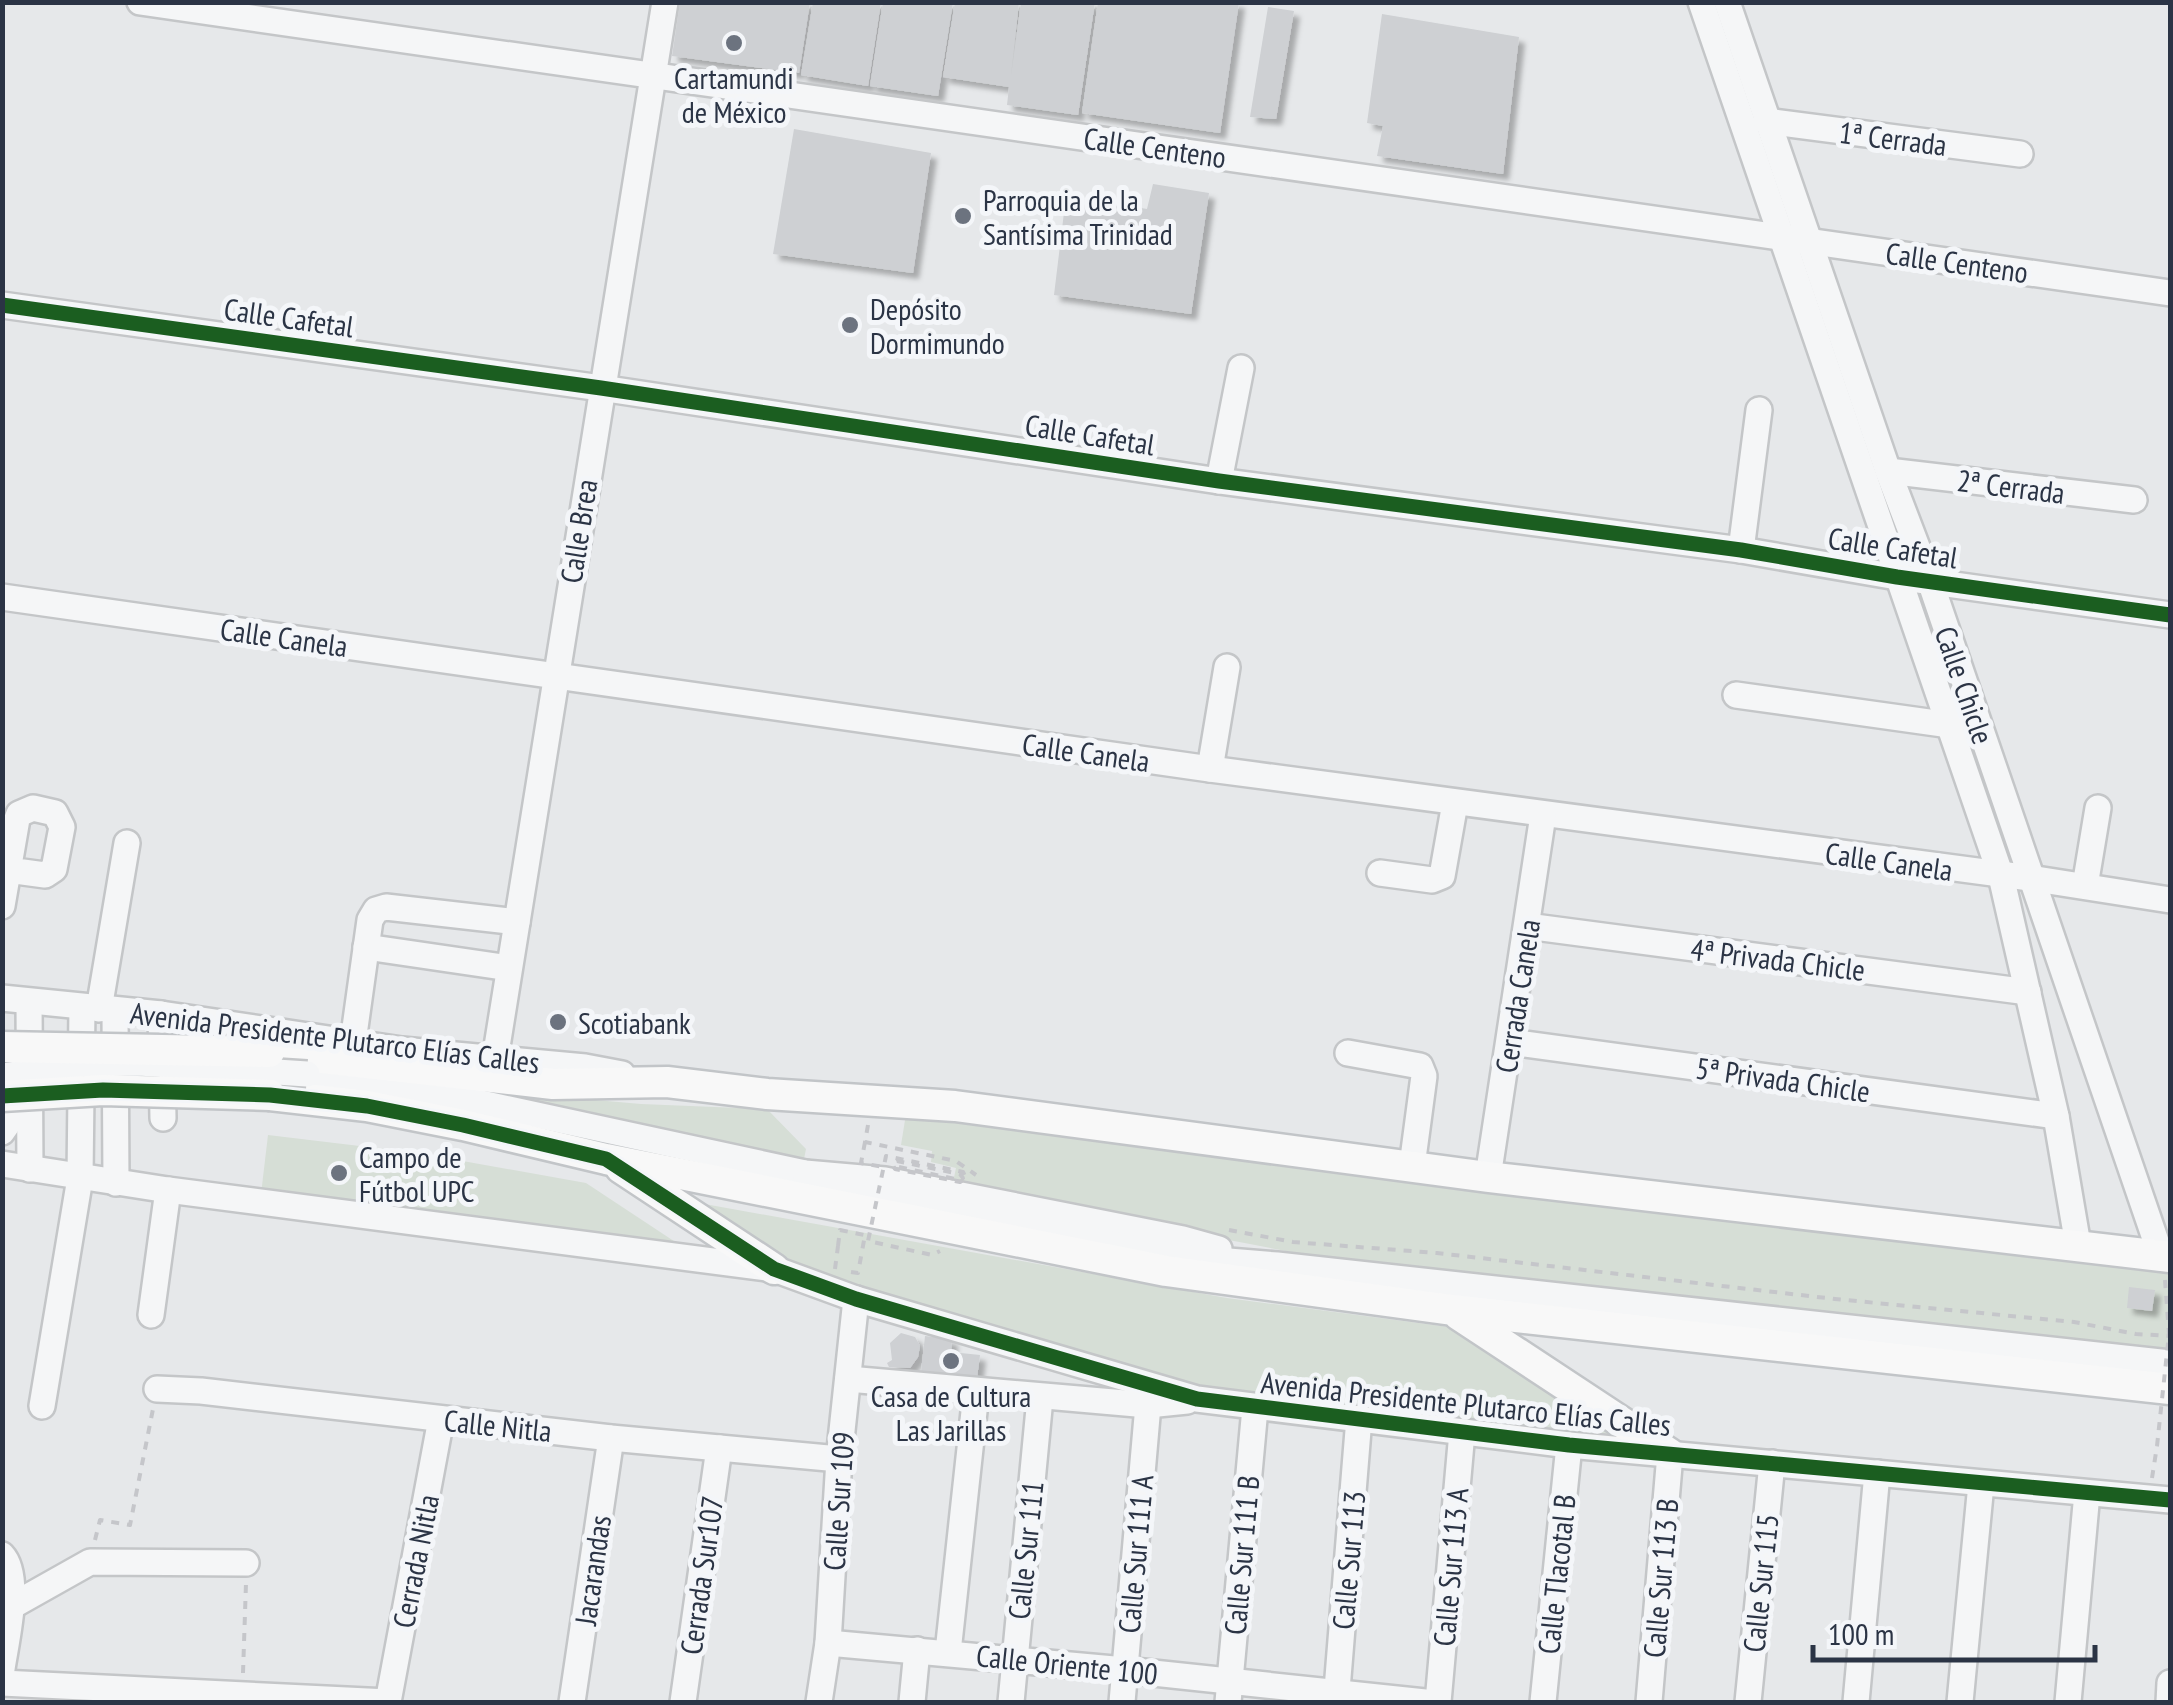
<svg xmlns="http://www.w3.org/2000/svg" width="2173" height="1705" font-family="'PT Sans Narrow',sans-serif">
<style>
.green{fill:#d6ded6}
.building{fill:#ced0d3;filter:url(#shadow)}
.lines{fill:none;stroke-linecap:round;stroke-linejoin:round}
.minor-casing{stroke:#c4c6c8;stroke-width:30}
.major-casing{stroke:#c2c5c8;stroke-width:35}
.path{stroke:#c5c6ca;stroke-width:4;stroke-dasharray:8 8;stroke-linecap:butt}
.minor{stroke:#f5f6f7;stroke-width:25}
.major{stroke:#f8f8f8;stroke-width:30}
.minor-bridge-casing{stroke:#c4c6c8;stroke-width:30;stroke-linecap:butt}
.major-bridge-casing{stroke:#c2c5c8;stroke-width:35;stroke-linecap:butt}
.path-bridge{stroke:#c5c6ca;stroke-width:4;stroke-dasharray:8 8;stroke-linecap:butt}
.minor-bridge{stroke:#f5f6f7;stroke-width:25}
.major-bridge{stroke:#f8f8f8;stroke-width:30}
.cycleway-casing{stroke:#f4f6f9;stroke-width:21}
.cycleway{stroke:#1b5e20;stroke-width:15}
.poi-dot{fill:#6c737f;stroke:#f4f6f9;stroke-width:4}
.labels{text-anchor:middle;dominant-baseline:central;stroke-width:10;stroke-linejoin:round;paint-order:stroke}
.poi-label{font-size:30px;fill:#2b3445;stroke:#f4f6f9;text-anchor:start}
.street-label{font-size:30px;fill:#2b3445;stroke:#f4f6f9}
</style>
<defs>
<filter id="shadow"><feDropShadow dx="6" dy="6" stdDeviation="2.5" flood-color="#0004"/></filter>
</defs>
<rect width="100%" height="100%" fill="#e6e8ea"/>
<!-- green -->
<g class="green">
<path d="M483,1090L641,1104L767,1109L806,1149L804,1159L611,1120Z"/>
<path d="M906,1114L2170,1268V1352L1387,1265L1291,1252L952,1187L956,1168L931,1162L932,1151L901,1145Z"/>
<path d="M268,1135L418,1153L586,1183L695,1255L261,1194Z"/>
<path d="M699,1203L1227,1298L1464,1329L1629,1446L1196,1392L794,1264Z"/>
</g>
<!-- building -->
<g class="building">
<path d="M680,2H810L799,73L672,56Z"/>
<path d="M813,2H881L868,86L801,75Z"/>
<path d="M883,2H953L938,96L870,86Z"/>
<path d="M955,2H1019L1011,76L1021,2H1095L1078,115L1007,105L1009,87L943,77Z"/>
<path d="M1098,2H1239L1220,133L1082,113Z"/>
<path d="M1268,7L1294,11L1276,119L1250,117Z"/>
<path d="M1382,14L1519,37L1503,174L1377,156L1383,126L1367,123Z"/>
<path d="M794,129L931,153L913,273L773,254Z"/>
<path d="M1153,184L1209,193L1191,314L1054,295L1066,196L1147,209Z"/>
<path d="M2129,1287L2155,1290L2152,1311L2127,1308Z"/>
<path d="M901,1333L915,1337L920,1346L918,1357L910,1368L889,1367L887,1363L892,1360L890,1343Z"/>
<path d="M925,1336L952,1339L951,1352L980,1355L977,1378L921,1372Z"/>
</g>
<g class="lines">
<!-- minor casing -->
<g class="minor-casing">
<g id="minor">
<path d="M140,2L2170,293"/>
<path d="M1701,2L2001,876L2056,1116L2078,1245"/>
<path d="M1727,2L1888,471L1930,581L2161,1256"/>
<path d="M1766,121L2020,154"/>
<path d="M2,305L601,388L1219,481L1741,550L1897,577L2170,615"/>
<path d="M1888,471L2134,500"/>
<path d="M1219,481L1241,368"/>
<path d="M1741,550L1759,410"/>
<path d="M2,597L1210,769L2030,878L2170,900"/>
<path d="M1736,695L1950,725"/>
<path d="M1210,769L1227,667"/>
<path d="M1380,873L1432,880L1442,876L1455,803"/>
<path d="M2085,886L2098,808"/>
<path d="M2,906L17,819L19,814L33,808L55,813L62,827L54,869L45,875L8,870"/>
<path d="M1527,926L2028,992"/>
<path d="M366,947L509,968"/>
<path d="M2,998L161,1014L402,1050L585,1067L622,1074"/>
<path d="M29,1002L30,1169"/>
<path d="M99,1009L127,843"/>
<path d="M115,1010L116,1183"/>
<path d="M161,1014L163,1118"/>
<path d="M353,1042L370,920L376,910L386,907L517,922"/>
<path d="M1511,1042L2056,1116"/>
<path d="M1348,1053L1420,1066L1424,1076L1412,1166"/>
<path d="M495,1059L665,2"/>
<path d="M307,1074L444,1095L805,1173L885,1180L1183,1239L1219,1249"/>
<path d="M2,1132L7,1125L5,1079"/>
<path d="M2,1164L168,1190L774,1269L856,1299L1197,1399L1569,1445L2170,1500"/>
<path d="M805,1173L882,1199L1180,1257L1277,1265L2170,1363"/>
<path d="M1488,1177L1543,815"/>
<path d="M151,1315L168,1190"/>
<path d="M848,1379L1148,1405L1187,1401"/>
<path d="M157,1389L201,1391L611,1438L839,1459"/>
<path d="M42,1406L80,1178L82,1007"/>
<path d="M2,1555C22,1576 6,1641 2,1669"/>
<path d="M10,1607L90,1562L246,1563"/>
<path d="M828,1643L1125,1670L1425,1702"/>
<path d="M948,1652L976,1393"/>
<path d="M2,1683L388,1702"/>
<path d="M388,1702L441,1419"/>
<path d="M572,1702L611,1438"/>
<path d="M683,1702L719,1448"/>
<path d="M819,1702L828,1643L839,1459L856,1299"/>
<path d="M912,1702L917,1650"/>
<path d="M1011,1702L1040,1398"/>
<path d="M1122,1702L1148,1405"/>
<path d="M1228,1702L1255,1408"/>
<path d="M1336,1702L1359,1418"/>
<path d="M1438,1702L1462,1432"/>
<path d="M1543,1702L1569,1445"/>
<path d="M1649,1702L1670,1454"/>
<path d="M1748,1702L1772,1463"/>
<path d="M1856,1702L1877,1473"/>
<path d="M1960,1702L1981,1484"/>
<path d="M2068,1702L2087,1493"/>
<path d="M2169,1702L2170,1683"/>
</g>
</g>
<!-- major casing -->
<g class="major-casing">
<g id="major">
<path d="M269,1052L553,1084L667,1082L767,1094L955,1106L1488,1177L2170,1257"/>
<path d="M270,1095L367,1106L463,1125L606,1159L1166,1271L1452,1310L2170,1389"/>
<path d="M621,1168L774,1269"/>
<path d="M1459,1315L1670,1454"/>
</g>
</g>
<!-- path -->
<g class="path">
<path d="M868,1125L865,1142L956,1161L976,1175"/>
<path d="M1229,1230L1293,1242L1437,1253L1835,1299L2074,1322L2136,1334L2170,1336"/>
<path d="M835,1269L838,1246"/>
<path d="M851,1272L858,1273L865,1235"/>
<path d="M2165,1280L2169,1334"/>
<path d="M2152,1478L2157,1446"/>
<path d="M95,1540L100,1520L130,1525L153,1409"/>
<path d="M243,1673L246,1583"/>
</g>
<!-- minor -->
<use href="#minor" class="minor"/>
<!-- major -->
<use href="#major" class="major"/>
<!-- minor-bridge casing -->
<g class="minor-bridge-casing">
<path id="minor-bridge" d="M2,1076L85,1064L139,1063L307,1074"/>
</g>
<!-- major-bridge casing -->
<g class="major-bridge-casing">
<g id="major-bridge">
<path d="M2,1047L269,1052"/>
<path d="M2,1096L103,1090L270,1095"/>
</g>
</g>
<!-- path-bridge -->
<g class="path-bridge">
<path d="M865,1142L861,1163L883,1167"/>
<path d="M899,1167L960,1180L963,1178L960,1174L897,1161L892,1164L895,1169L960,1182L966,1178L963,1172L886,1156L868,1241L932,1255L940,1251"/>
<path d="M838,1246L840,1230L869,1236"/>
<path d="M2157,1446L2169,1334"/>
</g>
<!-- minor-bridge -->
<use href="#minor-bridge" class="minor-bridge"/>
<!-- major-bridge -->
<use href="#major-bridge" class="major-bridge"/>
<!-- cycleway casing -->
<g class="cycleway-casing">
<g id="cycleway">
<path d="M2,305L601,388L1219,481L1741,550L1897,577L2170,615"/>
<path d="M2,1096L103,1090L270,1095L367,1106L463,1125L606,1159L774,1269L856,1299L1197,1399L1569,1445L2170,1500"/>
</g>
</g>
<!-- cycleway -->
<use href="#cycleway" class="cycleway"/>
</g>
<!-- markers -->
<g class="poi-dot">
<circle cx="734" cy="43" r="10"/>
<circle cx="963" cy="216" r="10"/>
<circle cx="850" cy="325" r="10"/>
<circle cx="558" cy="1022" r="10"/>
<circle cx="339" cy="1173" r="10"/>
<circle cx="951" cy="1361" r="10"/>
</g>
<g class="labels">
<!-- poi labels -->
<g class="poi-label">
<text x="734" y="77" text-anchor="middle">Cartamundi<tspan x="734" dy="34">de México</tspan></text>
<text x="983" y="199">Parroquia de la<tspan x="983" dy="34">Santísima Trinidad</tspan></text>
<text x="870" y="308">Depósito<tspan x="870" dy="34">Dormimundo</tspan></text>
<text x="578" y="1022">Scotiabank</text>
<text x="359" y="1156">Campo de<tspan x="359" dy="34">Fútbol UPC</tspan></text>
<text x="951" y="1395" text-anchor="middle">Casa de Cultura<tspan x="951" dy="34">Las Jarillas</tspan></text>
</g>
<!-- street labels -->
<g class="street-label">
<text transform="translate(1893 138) rotate(7)">1ª Cerrada</text>
<text transform="translate(1155 147) rotate(8)">Calle Centeno</text>
<text transform="translate(1957 262) rotate(8)">Calle Centeno</text>
<text transform="translate(289 317) rotate(8)">Calle Cafetal</text>
<text transform="translate(1090 434) rotate(9)">Calle Cafetal</text>
<text transform="translate(2011 486) rotate(7)">2ª Cerrada</text>
<text transform="translate(578 531) rotate(-81)">Calle Brea</text>
<text transform="translate(1893 547) rotate(9)">Calle Cafetal</text>
<text transform="translate(284 637) rotate(8)">Calle Canela</text>
<text transform="translate(1965 685) rotate(71)">Calle Chicle</text>
<text transform="translate(1086 752) rotate(8)">Calle Canela</text>
<text transform="translate(1889 861) rotate(8)">Calle Canela</text>
<text transform="translate(1778 959) rotate(7)">4ª Privada Chicle</text>
<text transform="translate(1517 996) rotate(-81)">Cerrada Canela</text>
<text transform="translate(335 1037) rotate(7)">Avenida Presidente Plutarco Elías Calles</text>
<text transform="translate(1783 1079) rotate(8)">5ª Privada Chicle</text>
<text transform="translate(1466 1403) rotate(6)">Avenida Presidente Plutarco Elías Calles</text>
<text transform="translate(498 1425) rotate(6)">Calle Nitla</text>
<text transform="translate(838 1501) rotate(-86)">Calle Sur 109</text>
<text transform="translate(1025 1550) rotate(-84)">Calle Sur 111</text>
<text transform="translate(1135 1554) rotate(-85)">Calle Sur 111 A</text>
<text transform="translate(1241 1555) rotate(-85)">Calle Sur 111 B</text>
<text transform="translate(1348 1560) rotate(-85)">Calle Sur 113</text>
<text transform="translate(415 1561) rotate(-79)">Cerrada Nitla</text>
<text transform="translate(1450 1567) rotate(-85)">Calle Sur 113 A</text>
<text transform="translate(592 1570) rotate(-82)">Jacarandas</text>
<text transform="translate(1556 1574) rotate(-84)">Calle Tlacotal B</text>
<text transform="translate(701 1575) rotate(-82)">Cerrada Sur107</text>
<text transform="translate(1660 1578) rotate(-85)">Calle Sur 113 B</text>
<text transform="translate(1760 1583) rotate(-84)">Calle Sur 115</text>
<text transform="translate(1067 1664) rotate(6)">Calle Oriente 100</text>
</g>
</g>
<!-- border -->
<rect width="2173" height="1705" fill="none" stroke="#2b3445" stroke-width="10"/>
<!-- scale -->
<path d="M1813 1645v15h282v-15" fill="none" stroke="#2b3445" stroke-width="5"/>
<text x="1828" y="1645" font-size="30" fill="#2b3445" stroke="#f4f6f9" stroke-width="8" paint-order="stroke">100 m</text>
</svg>
